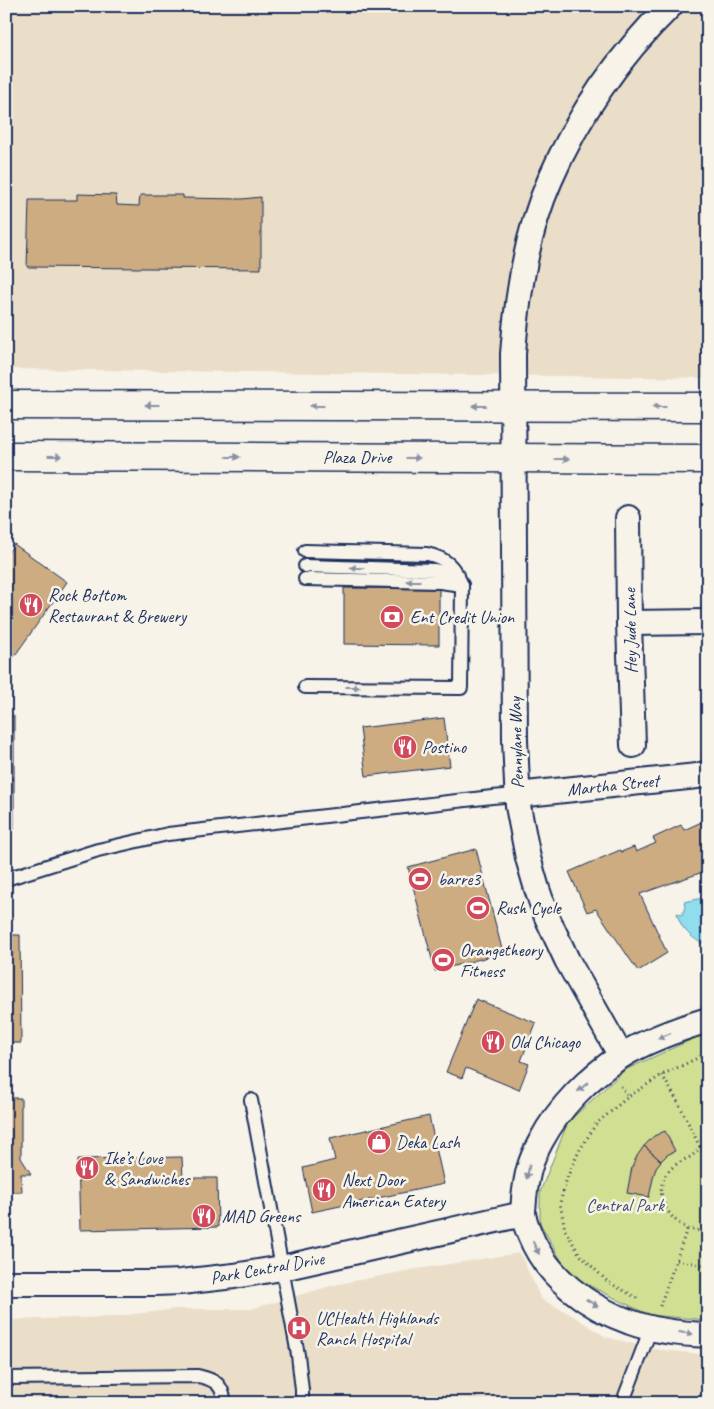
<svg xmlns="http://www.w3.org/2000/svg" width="714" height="1409" font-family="Caveat,sans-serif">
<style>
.built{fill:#eadec9}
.green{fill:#d0df92;stroke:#768778}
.water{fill:#8fdded;stroke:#6197b4}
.building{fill:#ccac80;stroke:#1b2f5e}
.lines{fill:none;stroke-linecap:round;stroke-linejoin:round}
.lane-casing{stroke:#1b2f5e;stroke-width:16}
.street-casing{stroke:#1b2f5e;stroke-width:28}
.secondary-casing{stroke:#1b2f5e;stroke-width:31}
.path{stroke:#1b2f5e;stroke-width:3;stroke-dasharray:1 4;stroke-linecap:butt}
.lane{stroke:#f7f3e8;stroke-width:12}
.street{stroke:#f7f3e8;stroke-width:24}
.secondary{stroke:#f7f3e8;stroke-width:28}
.oneway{fill:#8991a3}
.labels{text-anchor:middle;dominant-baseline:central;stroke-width:5;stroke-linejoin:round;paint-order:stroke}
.street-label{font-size:18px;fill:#1b2f5e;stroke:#f7f3e8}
.poi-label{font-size:18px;fill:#1b2f5e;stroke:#f7f3e8;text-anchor:start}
.park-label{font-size:18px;fill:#3f5268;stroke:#f7f3e8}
</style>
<rect width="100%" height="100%" fill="#f7f3e8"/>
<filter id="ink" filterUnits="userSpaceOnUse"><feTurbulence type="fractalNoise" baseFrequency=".02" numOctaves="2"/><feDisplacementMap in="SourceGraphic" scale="10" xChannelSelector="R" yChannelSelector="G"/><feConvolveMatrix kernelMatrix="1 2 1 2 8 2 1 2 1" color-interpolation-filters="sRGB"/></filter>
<g filter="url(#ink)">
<!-- built -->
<g class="built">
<path d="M6,6H708V378L6,369Z"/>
<path d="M520,1253L541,1299L570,1314L606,1337L654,1349L708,1355V1403H6V1320L111,1317L176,1309H251L334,1285L411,1270Z"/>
</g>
<!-- green -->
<path class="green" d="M708,1032V1320L649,1315L570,1276L540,1223V1192L568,1122L625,1070Z"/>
<!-- water -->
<path class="water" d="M703,898H708V946C693,940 680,929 677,913L682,915L685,907L684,902Z"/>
<!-- building -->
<g class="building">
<path d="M77,194L116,195L117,205L139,206L140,195H183V198L242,199L261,197V269L27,267L29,200H77Z"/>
<path d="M14,544L67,582L6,668V556Z"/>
<path d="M344,588L439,589V645L344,644Z"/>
<rect x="6" y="716" width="8" height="113"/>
<path d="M444,718L450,766L366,776L360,728Z"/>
<path d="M708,819V871L700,873L640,894L667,953L638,971L596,909L587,912L569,872L620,850L621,852L634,847L636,852L656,843L653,838L681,825L684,830Z"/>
<path d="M476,849L503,953L435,971L408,867Z"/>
<path d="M6,935H20L21,1043H6Z"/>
<path d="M476,999L536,1023L521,1061L529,1064L519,1090L466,1068L462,1078L446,1072Z"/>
<path d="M6,1098H21V1158L31,1174H21L22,1192H6Z"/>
<path d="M429,1116L444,1184L312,1212L303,1168L335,1160L330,1138Z"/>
<path d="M665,1131L675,1151L667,1155L661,1161L644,1146L654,1136Z"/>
<path d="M644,1146L661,1161L657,1166L654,1174L649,1197L627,1193L632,1167L637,1156Z"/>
<path d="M182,1157L183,1178H217L218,1227L80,1230L78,1159Z"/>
</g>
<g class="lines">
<!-- lane casing -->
<g class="lane-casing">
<g id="lane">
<path d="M305,566L435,570L458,575"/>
<path d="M305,579L440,582L462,585"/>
<path d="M305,687L461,688L462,585C454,566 446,558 427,554L305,551"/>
<path d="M6,879L98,850L168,834L492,797L517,795"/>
<path d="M251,1100L298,1355L302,1390V1403"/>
<path d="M6,1378L198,1376C216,1380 222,1384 225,1403"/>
<path d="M627,1403L625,1396L651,1328"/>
</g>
</g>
<!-- street casing -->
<g class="street-casing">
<g id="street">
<path d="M628,518L629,623L633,745"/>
<path d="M629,623L708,622"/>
<path d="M517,795L697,776L708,773"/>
<path d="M708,1020C678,1029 647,1040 621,1056C589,1077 559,1107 541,1141C529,1163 527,1174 524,1198C524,1203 523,1208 523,1213C524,1221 527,1228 530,1235C547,1277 587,1307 630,1322C654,1331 682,1334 708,1335"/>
<path d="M621,1056L567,960L546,915L537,889L528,858L518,806L515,740L513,354C517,295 526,234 550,180C578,115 619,56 670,6"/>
<path d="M6,1283H155L181,1282L234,1276L282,1268L523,1214"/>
</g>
</g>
<!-- secondary casing -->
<g class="secondary-casing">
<g id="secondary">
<path d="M6,405L708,407"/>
<path d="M6,456L708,459"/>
</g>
</g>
<!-- path -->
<g class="path">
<path d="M662,1075L679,1104L700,1147L708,1144"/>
<path d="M621,1086L628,1097"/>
<path d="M708,1154L700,1147C698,1150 695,1153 692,1156C689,1158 685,1159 682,1161C674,1165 666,1172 663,1181C654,1205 683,1238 708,1229"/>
<path d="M677,1260L708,1266"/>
<path d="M637,1298L608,1282L580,1255L565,1230L560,1203L567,1178L579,1151L596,1124L628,1097L662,1075L708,1053"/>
<path d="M660,1306L687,1229"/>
</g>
<!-- lane -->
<use href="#lane" class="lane"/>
<!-- street -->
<use href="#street" class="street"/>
<!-- secondary -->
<use href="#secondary" class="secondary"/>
</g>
<!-- one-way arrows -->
<defs><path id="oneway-solid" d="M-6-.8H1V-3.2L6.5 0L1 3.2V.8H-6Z" transform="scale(1.25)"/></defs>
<g class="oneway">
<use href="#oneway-solid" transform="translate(152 405) rotate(-180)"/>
<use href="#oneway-solid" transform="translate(317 406) rotate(-180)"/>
<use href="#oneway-solid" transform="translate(479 406) rotate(180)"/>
<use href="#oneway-solid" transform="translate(659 407) rotate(-180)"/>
<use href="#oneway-solid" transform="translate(55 456)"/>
<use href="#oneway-solid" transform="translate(233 457)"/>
<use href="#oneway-solid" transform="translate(413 458)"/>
<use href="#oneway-solid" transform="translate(562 459)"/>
<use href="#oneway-solid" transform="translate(357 568) rotate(-179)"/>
<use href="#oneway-solid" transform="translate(413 581) rotate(-180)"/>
<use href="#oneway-solid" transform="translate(353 687)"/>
<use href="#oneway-solid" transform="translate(664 1036) rotate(157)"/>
<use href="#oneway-solid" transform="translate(583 1087) rotate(139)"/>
<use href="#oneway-solid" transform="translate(528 1172) rotate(102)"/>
<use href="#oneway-solid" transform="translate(536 1248) rotate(63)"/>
<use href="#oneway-solid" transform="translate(592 1303) rotate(31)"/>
<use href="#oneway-solid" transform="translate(686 1333) rotate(8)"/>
</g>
</g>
<!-- icons -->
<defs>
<g id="restaurant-disc" transform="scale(1.25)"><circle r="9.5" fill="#d1495b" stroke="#f7f3e8"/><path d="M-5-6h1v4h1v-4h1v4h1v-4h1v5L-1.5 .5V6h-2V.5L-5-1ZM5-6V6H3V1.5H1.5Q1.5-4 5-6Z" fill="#fff"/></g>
<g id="bank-disc" transform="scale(1.25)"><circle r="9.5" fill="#d1495b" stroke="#f7f3e8"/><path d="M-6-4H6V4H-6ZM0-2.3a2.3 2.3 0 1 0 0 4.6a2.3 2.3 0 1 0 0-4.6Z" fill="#fff"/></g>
<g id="stadium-disc" transform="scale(1.25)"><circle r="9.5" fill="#d1495b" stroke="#f7f3e8"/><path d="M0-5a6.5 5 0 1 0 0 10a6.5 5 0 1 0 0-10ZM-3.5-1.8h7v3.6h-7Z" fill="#fff"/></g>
<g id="shop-disc" transform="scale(1.25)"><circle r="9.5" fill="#d1495b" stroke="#f7f3e8"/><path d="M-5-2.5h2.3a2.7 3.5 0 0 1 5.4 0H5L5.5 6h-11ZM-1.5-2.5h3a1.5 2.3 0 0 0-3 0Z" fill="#fff"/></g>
<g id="hospital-disc" transform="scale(1.25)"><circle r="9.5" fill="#d1495b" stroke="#f7f3e8"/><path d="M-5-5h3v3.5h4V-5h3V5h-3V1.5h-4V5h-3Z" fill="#fff"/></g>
</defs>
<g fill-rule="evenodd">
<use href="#restaurant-disc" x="31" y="605"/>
<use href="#bank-disc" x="392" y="617"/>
<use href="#restaurant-disc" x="405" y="747"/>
<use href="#stadium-disc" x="420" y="879"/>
<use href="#stadium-disc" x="478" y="908"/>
<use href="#stadium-disc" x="443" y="960"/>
<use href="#restaurant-disc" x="493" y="1042"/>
<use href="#shop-disc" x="379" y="1142"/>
<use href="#restaurant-disc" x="87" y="1168"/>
<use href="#restaurant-disc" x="324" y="1190"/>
<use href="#restaurant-disc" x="204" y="1216"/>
<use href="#hospital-disc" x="299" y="1328"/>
</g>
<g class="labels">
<!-- street labels -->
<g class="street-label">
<text x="357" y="457">Plaza Drive</text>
<text transform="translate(630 631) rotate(-91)">Hey Jude Lane</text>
<text transform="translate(516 743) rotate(-92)">Pennylane Way</text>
<text transform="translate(613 785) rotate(-6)">Martha Street</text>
<text transform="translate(267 1268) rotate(-10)">Park Central Drive</text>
</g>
<!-- poi labels -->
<g class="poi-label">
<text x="48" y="595">Rock Bottom<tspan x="48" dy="21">Restaurant &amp; Brewery</tspan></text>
<text x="410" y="617">Ent Credit Union</text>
<text x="422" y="747">Postino</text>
<text x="438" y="879">barre3</text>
<text x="496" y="908">Rush Cycle</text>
<text x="460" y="950">Orangetheory<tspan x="460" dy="21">Fitness</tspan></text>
<text x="510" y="1042">Old Chicago</text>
<text x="396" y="1142">Deka Lash</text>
<text x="104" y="1158">Ike’s Love<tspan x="104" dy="21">&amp; Sandwiches</tspan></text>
<text x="342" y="1180">Next Door<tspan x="342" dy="21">American Eatery</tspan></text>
<text x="222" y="1216">MAD Greens</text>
<text x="316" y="1318">UCHealth Highlands<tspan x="316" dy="21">Ranch Hospital</tspan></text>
</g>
<!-- park labels -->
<g class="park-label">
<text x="625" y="1205">Central Park</text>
</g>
</g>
<!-- margin -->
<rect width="714" height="1409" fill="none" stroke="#f7f3e8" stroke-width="25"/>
<rect x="12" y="12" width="689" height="1384" fill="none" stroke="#1b2f5e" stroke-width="2" filter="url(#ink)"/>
</svg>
